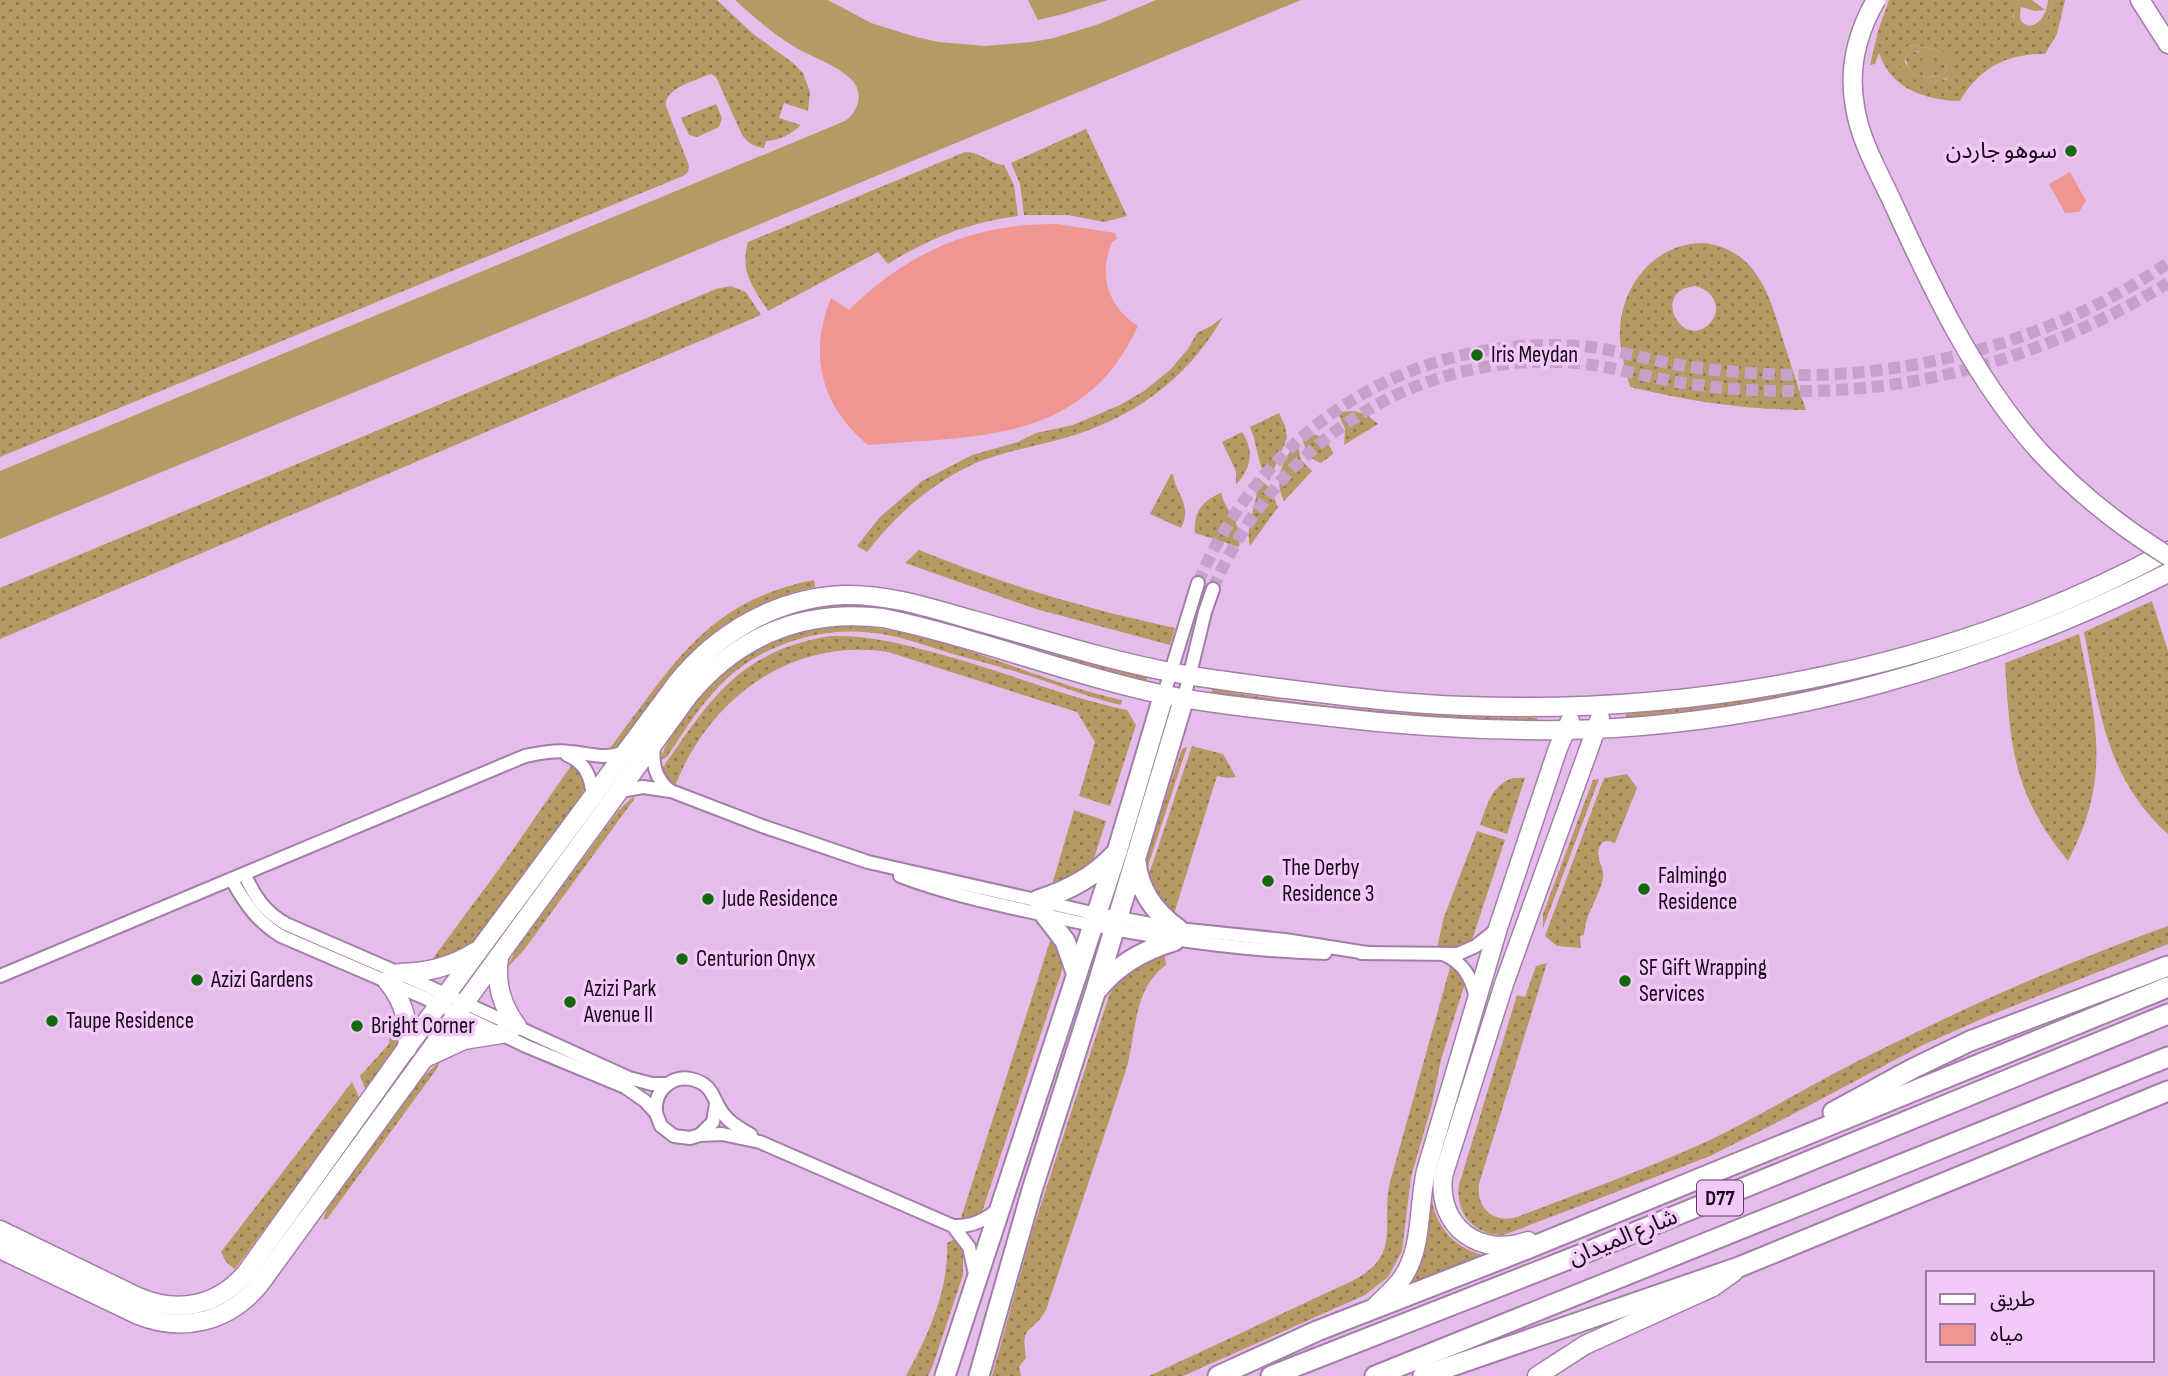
<svg xmlns="http://www.w3.org/2000/svg" width="2168" height="1376" font-family="'Sofia Sans Condensed','Noto Sans Arabic',sans-serif">
<style>
.grass{fill:url(#grass-dots);fill-rule:evenodd}
.pitch{fill:#b69963;fill-rule:evenodd}
.water{fill:#f09692}
.lines{fill:none;stroke-linecap:round;stroke-linejoin:round}
.street-tunnel{stroke:#c6a2cb;stroke-width:12;stroke-dasharray:12 6;stroke-linecap:butt}
.street-casing{stroke:#a37ea9;stroke-width:16}
.secondary-casing{stroke:#a37ea9;stroke-width:21}
.primary-casing{stroke:#a37ea9;stroke-width:23}
.street{stroke:#fff;stroke-width:12}
.secondary{stroke:#fff;stroke-width:18}
.primary{stroke:#fff;stroke-width:19}
.secondary-bridge-casing{stroke:#a37ea9;stroke-width:21;stroke-linecap:butt}
.secondary-bridge{stroke:#fff;stroke-width:18}
.poi-dot{fill:#12680c;stroke:#f2c9f8;stroke-width:2.5}
.labels{text-anchor:middle;dominant-baseline:central;stroke-width:7;stroke-linejoin:round;paint-order:stroke}
.shield{fill:#f2c9f8;stroke:#59435d;stroke-width:2}
.shield-label{font-size:21px;font-weight:bold;fill:#180a1a}
.poi-label{font-size:23px;fill:#180a1a;stroke:#f2c9f8;text-anchor:start}
.street-label{font-size:23px;fill:#180a1a;stroke:#f2c9f8}
</style>
<defs>
<pattern id="grass-dots" width="8" height="8" patternUnits="userSpaceOnUse" patternTransform="scale(1.75)"><rect width="8" height="8" fill="#b69963"/><path d="M2 2h.1M6 6h.1" fill="none" stroke="#937b51" stroke-width="1.8" stroke-linecap="round"/></pattern>
</defs>
<rect width="100%" height="100%" fill="#e5bdea"/>
<!-- grass -->
<g class="grass">
<path d="M0,0H717L752,33L793,63L803,73L810,92L808,111L784,103L779,118L801,125C790,135 780,140 766,141L764,148C754,147 748,143 742,135L716,77L711,74L705,76C692,82 664,89 666,106L689,166L688,172L683,176L0,457Z"/>
<path d="M1889,0H2018L2013,17L2026,32L2047,19L2052,0H2065L2057,34L2045,54C2008,53 1979,68 1960,101C1925,100 1891,89 1879,53L1875,64L1870,65L1878,31ZM1912,45L1935,49L1949,55L1947,79C1923,86 1915,80 1899,63C1899,54 1904,47 1912,45Z"/>
<path d="M1924,51L1923,75L1929,67L1933,53L1946,62L1947,68L1944,73C1930,81 1906,78 1906,57L1911,52Z"/>
<path d="M716,104L722,118L719,127L697,137L689,135L681,118Z"/>
<path d="M1086,129L1127,216L1104,222L1068,215H1024L1020,184L1011,163Z"/>
<path d="M965,152C981,152 990,164 1004,165L1014,185L1018,216C970,222 929,238 888,264L878,252L768,311C752,286 740,272 748,242Z"/>
<path d="M1705,243C1759,251 1770,298 1784,343C1791,365 1798,387 1806,410C1746,410 1688,401 1630,387C1626,371 1621,355 1620,338C1618,289 1653,242 1705,243ZM1695,286C1712,289 1724,308 1710,323C1683,352 1649,291 1695,286Z"/>
<path d="M731,286L746,292L761,315L0,639V588L716,289Z"/>
<path d="M1223,317C1187,380 1131,420 1061,439C1033,447 1005,451 978,462C933,482 897,513 867,552L857,546L880,517L922,481L972,455L1018,442L1036,433L1073,425L1120,405L1144,391L1170,370L1188,349L1197,333L1211,326Z"/>
<path d="M1354,411L1367,415L1378,424L1344,445L1345,429L1338,412Z"/>
<path d="M1279,413L1285,426L1287,438L1269,481C1257,466 1258,445 1250,427Z"/>
<path d="M1242,432C1255,452 1251,468 1236,485V471L1222,442Z"/>
<path d="M1302,432C1317,434 1328,437 1333,454L1321,463C1306,458 1304,447 1302,432Z"/>
<path d="M1297,442L1301,460L1312,471L1284,501C1273,479 1283,459 1297,442Z"/>
<path d="M1171,474H1173C1176,496 1193,504 1181,528L1150,514Z"/>
<path d="M1258,478L1270,488L1278,507L1250,546C1244,522 1260,503 1257,479Z"/>
<path d="M1221,493C1226,513 1243,523 1239,547L1195,533C1193,512 1203,500 1221,493Z"/>
<path d="M919,550C1002,584 1087,609 1175,628L1170,645L1036,609L905,563Z"/>
<path d="M2168,560V563L2112,593L1941,660L1763,703L1672,715L1626,718V714L1751,699L1834,682Z"/>
<path d="M814,580L815,587C712,610 679,664 621,744L611,751L610,748C672,667 706,601 814,580Z"/>
<path d="M2152,601L2168,651V834C2106,779 2099,708 2084,632Z"/>
<path d="M846,603L899,608L1148,676L1146,682L900,615L746,638L473,979L471,978L684,686C733,634 773,610 846,603Z"/>
<path d="M850,626C945,630 1030,680 1122,700L1121,705C1090,698 1061,686 1030,676C1005,668 979,661 953,654C930,647 906,638 882,634C829,625 773,640 732,674C705,697 686,728 667,757L661,760C663,745 675,732 684,719C727,658 775,629 850,626Z"/>
<path d="M2079,634C2096,721 2112,778 2068,861C2013,794 2010,746 2005,663Z"/>
<path d="M830,636C868,635 900,643 936,653C1000,670 1062,696 1127,710L1136,725L1110,806L1079,796L1095,742L1077,712L888,652C791,637 709,699 675,786L661,770C710,700 739,651 830,636Z"/>
<path d="M1212,689C1320,708 1428,717 1537,718V723L1428,721L1212,695Z"/>
<path d="M1192,746L1223,754L1236,777L1228,778L1217,776L1173,917L1146,883Z"/>
<path d="M1187,747L1146,872L1145,866L1147,854L1182,749Z"/>
<path d="M573,763L578,766L586,783L581,798L471,946L428,965L502,865Z"/>
<path d="M1627,774L1637,788L1615,843C1609,841 1604,839 1600,846C1594,857 1605,867 1603,878C1599,898 1586,912 1584,935L1580,936L1581,948L1557,946L1545,936L1604,778Z"/>
<path d="M1514,778H1525L1507,834L1480,825C1487,806 1491,784 1514,778Z"/>
<path d="M1599,779L1543,928V914L1593,780Z"/>
<path d="M633,797L635,798L524,950L507,968L515,951L618,811Z"/>
<path d="M1074,810L1106,821L1091,868L1051,888Z"/>
<path d="M1477,831L1505,840L1470,946L1462,948H1437L1444,917Z"/>
<path d="M2168,926V944L1986,1017L1923,1045L1774,1124L1710,1156L1504,1235C1475,1236 1455,1214 1459,1185L1517,995L1525,997L1536,966L1547,963L1479,1184C1476,1208 1494,1224 1517,1217C1582,1192 1647,1169 1710,1140C1760,1116 1807,1087 1856,1062C1957,1011 2061,964 2168,926Z"/>
<path d="M1051,938H1058L1065,961L981,1215L960,1221Z"/>
<path d="M1164,950L1166,965C1132,990 1137,1033 1126,1070L1046,1310C1032,1335 1020,1323 1026,1358L1019,1367L1021,1376H992L1032,1232L1109,996L1118,980Z"/>
<path d="M1451,964L1466,980L1441,1060L1431,1108L1411,1177L1402,1251L1388,1277L1365,1295L1183,1376H1149L1354,1280C1403,1254 1380,1224 1390,1182Z"/>
<path d="M390,1035H402L399,1045L366,1091L360,1076L389,1044Z"/>
<path d="M440,1061L436,1070L327,1219L323,1220L327,1209L422,1078Z"/>
<path d="M352,1082L360,1099L235,1269L226,1262L221,1252Z"/>
<path d="M1431,1191C1432,1214 1444,1237 1465,1248C1471,1252 1479,1253 1485,1257L1405,1290Z"/>
<path d="M957,1238L963,1252V1275L933,1365L928,1376H906C928,1336 949,1290 947,1243Z"/>
</g>
<!-- pitch -->
<g class="pitch">
<path d="M735,0H828L871,23L916,37L939,42L985,46L1032,42L1054,38L1099,24L1156,0H1301L0,539V471L845,121C857,113 863,97 855,84C845,68 811,57 795,47C773,34 754,17 735,0Z"/>
<path d="M1028,0H1108L1063,14L1038,20Z"/>
<path d="M2018,0H2032L2045,10L2035,11L2021,7C2019,16 2019,24 2030,26C2042,23 2047,12 2048,0H2052L2047,19L2038,30L2026,32C2010,25 2013,14 2018,0Z"/>
<path d="M1912,45L1935,49L1949,55C1970,91 1899,89 1899,61C1899,52 1905,48 1912,45ZM1923,51L1921,66L1923,75L1929,67L1934,54L1946,62L1947,68L1944,73C1930,81 1913,78 1905,62C1906,52 1914,51 1923,51Z"/>
</g>
<!-- water -->
<g class="water">
<path d="M2070,172L2086,201L2079,212L2065,213L2049,184Z"/>
<path d="M1057,224L1115,233L1117,239L1112,242C1098,275 1108,307 1138,326C1084,444 978,435 868,445C821,406 808,355 831,298L849,310C909,251 973,224 1057,224Z"/>
</g>
<g class="lines">
<!-- street-tunnel -->
<g class="street-tunnel">
<path d="M1198,583C1264,426 1411,334 1582,346C1615,349 1647,360 1679,365C1723,372 1766,375 1810,375C1935,373 2065,333 2168,263"/>
<path d="M1213,589C1272,448 1406,356 1560,362C1600,363 1638,375 1677,382C1721,389 1766,392 1811,391C1938,389 2060,349 2168,283"/>
</g>
<!-- street casing -->
<g class="street-casing">
<g id="street">
<path d="M1164,694L1198,583"/>
<path d="M1184,698L1205,612L1213,589"/>
<path d="M654,745C652,764 655,778 670,791"/>
<path d="M567,755C586,763 591,777 593,797"/>
<path d="M620,791L643,787L671,791L762,826L868,862L1097,914L1178,929L1285,940L1367,953"/>
<path d="M245,875C254,896 265,912 286,924L399,973L629,1078L652,1084H668"/>
<path d="M900,876C947,894 996,904 1045,915C1138,936 1230,950 1325,953"/>
<path d="M232,880C245,904 258,922 281,936L425,998L526,1046L625,1087L645,1101L656,1113L661,1126L674,1136L690,1138L700,1135L722,1134L760,1142L953,1226L969,1247L975,1274"/>
<path d="M1361,953L1458,954L1476,946L1496,930"/>
<path d="M1443,954C1464,963 1472,978 1476,999"/>
<path d="M0,976L525,756C540,753 555,750 570,752C593,754 602,760 626,752"/>
<path d="M656,1113C655,1102 658,1091 668,1084C681,1074 702,1078 711,1092C716,1100 718,1108 725,1116C732,1125 742,1129 751,1135"/>
<path d="M700,1135L713,1122L716,1104"/>
<path d="M953,1226C972,1227 985,1220 1000,1208"/>
</g>
</g>
<!-- secondary casing -->
<g class="secondary-casing">
<g id="secondary">
<path d="M2140,0L2168,44"/>
<path d="M499,958C495,983 502,1006 517,1026"/>
<path d="M399,973C427,973 451,967 475,952"/>
<path d="M387,981C404,1001 410,1023 407,1049"/>
<path d="M427,1057L464,1040L501,1034"/>
<path d="M0,1230L138,1297C178,1314 218,1306 246,1273L406,1049L676,684C717,633 776,598 843,595C889,594 930,608 973,620C1038,638 1103,659 1170,672C1206,679 1242,683 1278,688C1341,696 1402,704 1465,706C1706,715 1955,667 2168,551"/>
<path d="M1528,1241C1481,1258 1437,1228 1443,1176L1504,984L1600,718"/>
<path d="M0,1249L138,1315C183,1333 228,1322 259,1285L689,695C740,634 805,609 883,618C978,638 1070,675 1165,695C1217,705 1270,710 1323,716C1404,726 1487,731 1568,730C1777,725 1983,666 2168,573"/>
<path d="M1373,1309C1383,1298 1395,1289 1403,1277C1423,1247 1418,1206 1426,1171L1498,928L1558,748L1570,721"/>
<path d="M1537,1376L1585,1345L1713,1287L1734,1272"/>
</g>
</g>
<!-- primary casing -->
<g class="primary-casing">
<g id="primary">
<path d="M1136,862C1139,891 1154,912 1178,929"/>
<path d="M1038,900C1067,891 1093,878 1114,855"/>
<path d="M1045,915L1065,941L1077,975"/>
<path d="M1098,989C1118,964 1144,950 1174,941"/>
<path d="M1833,1112L1912,1069L1970,1041L2168,966"/>
<path d="M945,1376L1117,852L1164,694"/>
<path d="M979,1376L1032,1190L1095,993L1184,698"/>
<path d="M1218,1376L1317,1331L1527,1249L2168,987"/>
<path d="M1271,1376L1582,1254L2168,1014"/>
<path d="M1375,1376L2168,1057"/>
<path d="M1423,1376L1739,1267L2168,1091"/>
</g>
</g>
<!-- street -->
<use href="#street" class="street"/>
<!-- secondary -->
<use href="#secondary" class="secondary"/>
<!-- primary -->
<use href="#primary" class="primary"/>
<!-- secondary-bridge casing -->
<g class="secondary-bridge-casing">
<path id="secondary-bridge" d="M1876,0C1857,33 1848,69 1855,107C1860,140 1878,171 1892,201C1932,289 1975,380 2040,452C2078,493 2121,527 2168,556"/>
</g>
<!-- secondary-bridge -->
<use href="#secondary-bridge" class="secondary-bridge"/>
</g>
<!-- markers -->
<g class="poi-dot">
<circle cx="2071" cy="151" r="7"/>
<circle cx="1477" cy="355" r="7"/>
<circle cx="1268" cy="881" r="7"/>
<circle cx="1644" cy="889" r="7"/>
<circle cx="708" cy="899" r="7"/>
<circle cx="682" cy="959" r="7"/>
<circle cx="197" cy="980" r="7"/>
<circle cx="1625" cy="981" r="7"/>
<circle cx="570" cy="1002" r="7"/>
<circle cx="52" cy="1021" r="7"/>
<circle cx="357" cy="1026" r="7"/>
</g>
<g class="labels">
<!-- shield labels -->
<rect class="shield" x="1697" y="1180.5" width="46" height="35" rx="5"/>
<g class="shield-label">
<text x="1720" y="1198">D77</text>
</g>
<!-- poi labels -->
<g class="poi-label">
<text x="2057" y="151" text-anchor="end">سوهو جاردن</text>
<text x="1491" y="355">Iris Meydan</text>
<text x="1282" y="868">The Derby<tspan x="1282" dy="26">Residence 3</tspan></text>
<text x="1658" y="876">Falmingo<tspan x="1658" dy="26">Residence</tspan></text>
<text x="722" y="899">Jude Residence</text>
<text x="696" y="959">Centurion Onyx</text>
<text x="1639" y="968">SF Gift Wrapping<tspan x="1639" dy="26">Services</tspan></text>
<text x="211" y="980">Azizi Gardens</text>
<text x="584" y="989">Azizi Park<tspan x="584" dy="26">Avenue II</tspan></text>
<text x="66" y="1021">Taupe Residence</text>
<text x="371" y="1026">Bright Corner</text>
</g>
<!-- street labels -->
<g class="street-label">
<text transform="translate(1623 1237) rotate(-22)">شارع الميدان</text>
</g>
</g>
<!-- legend -->
<rect x="1926" y="1271" width="228" height="91" fill="#f2c9f8" stroke="#9b7d9f" stroke-width="2"/>
<rect x="1940" y="1294" width="35" height="10" fill="#ffffff" stroke="#9b7d9f" stroke-width="2"/>
<text x="1990" y="1306" font-size="21" fill="#180a1a">طريق</text>
<rect x="1940" y="1324" width="35" height="21" fill="#f09692" stroke="#9b7d9f" stroke-width="2"/>
<text x="1990" y="1341" font-size="21" fill="#180a1a">مياه</text>
</svg>
